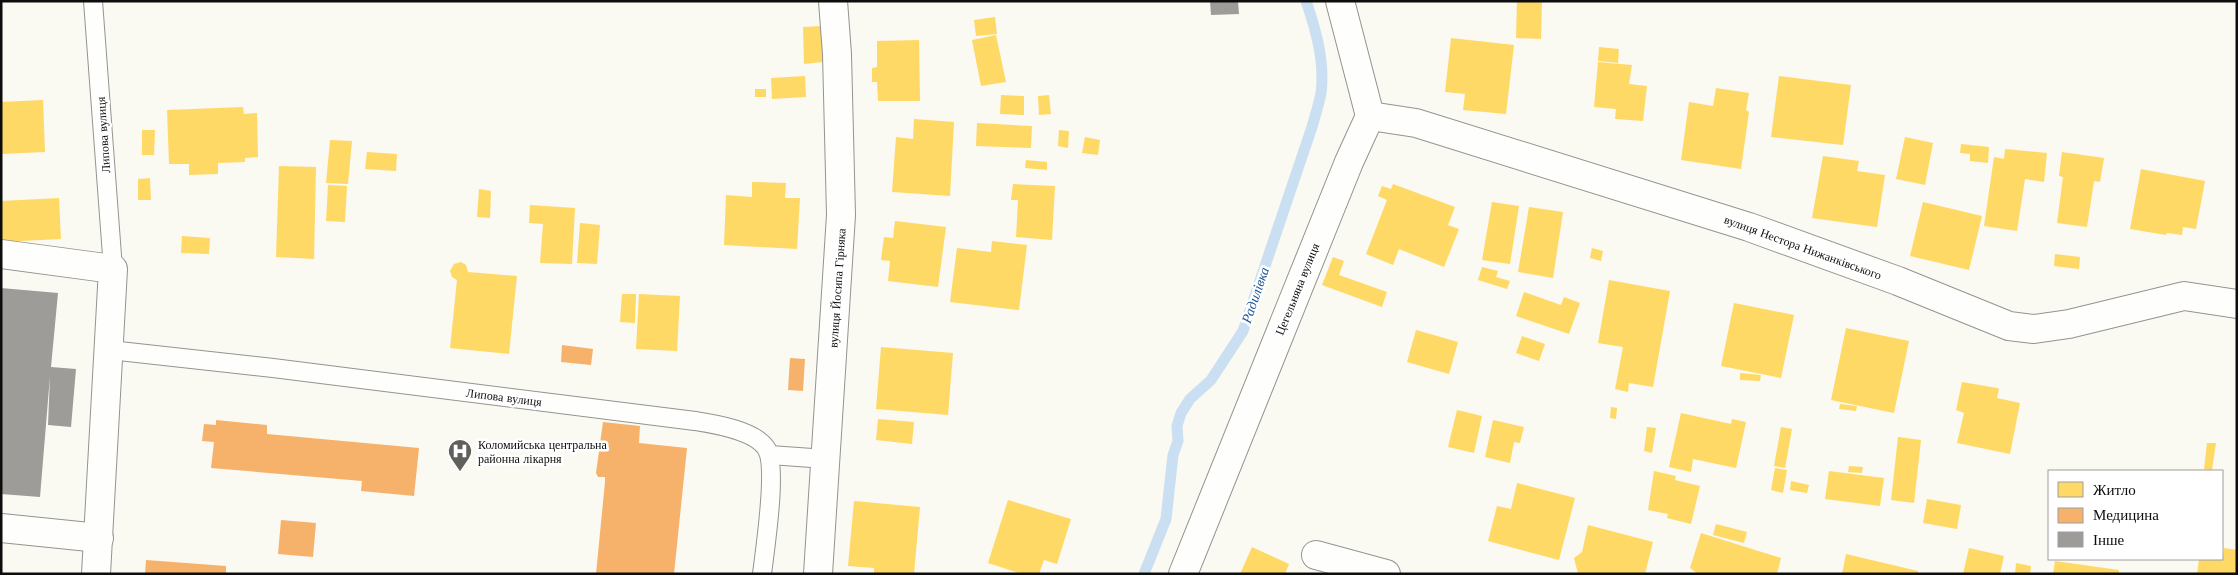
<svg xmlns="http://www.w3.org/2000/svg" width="2238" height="575" font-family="'Libre Baskerville',serif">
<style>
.homes{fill:#ffd966}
.health{fill:#f6b26b}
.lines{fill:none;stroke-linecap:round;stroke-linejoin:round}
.stream{stroke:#cae0f2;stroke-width:11}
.building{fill:#9d9c98}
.lane-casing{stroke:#949390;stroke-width:20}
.street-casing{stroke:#949390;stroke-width:30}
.lane{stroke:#fefefd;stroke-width:18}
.street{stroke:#fefefd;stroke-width:28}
.labels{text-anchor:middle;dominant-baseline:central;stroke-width:5;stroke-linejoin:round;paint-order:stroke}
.street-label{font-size:12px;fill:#0d0d0d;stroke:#fff}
.poi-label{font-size:12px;fill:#0d0d0d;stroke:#fff;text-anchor:start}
.water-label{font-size:14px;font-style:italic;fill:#1f5696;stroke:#fff}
</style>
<rect width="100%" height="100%" fill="#faf9f2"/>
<!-- homes -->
<g class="homes">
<path d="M1517,1H1542L1541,39L1516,38Z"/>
<path d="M995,17L997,34L976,36L974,20Z"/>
<path d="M822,26L823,62L804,64L803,27Z"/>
<path d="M996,35L1006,82L981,86L972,40Z"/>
<path d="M1451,38L1514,45L1506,114L1463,110L1465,94L1445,92Z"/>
<path d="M919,40L920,101H878L877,82H872V68L877,67V41Z"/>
<path d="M1599,47L1619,49L1618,63L1598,61Z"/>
<path d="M1598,62L1632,65L1629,84L1647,86L1643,121L1615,119L1616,109L1594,107Z"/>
<path d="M805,76L806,97L772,99L771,78Z"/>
<path d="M1779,76L1851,85L1843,145L1771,137Z"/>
<path d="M1716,88L1749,93L1746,110L1749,112L1741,169L1681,160L1689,102L1713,106Z"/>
<rect x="755" y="89" width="11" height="8"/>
<path d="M1001,95L1024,96V115L1000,114Z"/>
<path d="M1049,95L1051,114L1039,115L1038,96Z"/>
<path d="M43,100L45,152L1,154V102Z"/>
<path d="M243,107L244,114L257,113L258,157L245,158V162L218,163V174L189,175V164H169L167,110Z"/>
<path d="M914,119L954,122L950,196L892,192L896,137L913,139Z"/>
<path d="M977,123L1032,126L1031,148L976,146Z"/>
<path d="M142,130H155L154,155H142Z"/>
<path d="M1059,130L1069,131L1068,148L1058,146Z"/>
<path d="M1085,137L1100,140L1098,155L1082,153Z"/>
<path d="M1905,137L1933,143L1925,185L1896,179Z"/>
<path d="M330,140L352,141L348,184L326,183Z"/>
<path d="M1961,144L1989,147L1988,163L1970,161V154L1960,153Z"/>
<path d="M2005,149L2047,153L2044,182L2025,179L2017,231L1984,226L1994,157L2004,159Z"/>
<path d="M367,152L397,154L396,171L365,169Z"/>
<path d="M2062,152L2104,158L2100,182L2094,181L2087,227L2057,223L2063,177L2059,176Z"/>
<path d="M1823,156L1859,161L1857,171L1885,175L1877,227L1812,218Z"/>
<path d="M1026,160L1047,162V170L1025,168Z"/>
<path d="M279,166L316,167L314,259L276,257Z"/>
<path d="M2141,169L2205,181L2196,229L2183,227L2182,235L2167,233L2166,235L2130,229Z"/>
<path d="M150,178L151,200H138V179Z"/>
<path d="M752,182L786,183L785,198H800L797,249L724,245L726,195L752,197Z"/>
<path d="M1013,184L1055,186L1052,240L1016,237L1018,200H1011Z"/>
<path d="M1393,184L1455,207L1448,225L1459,229L1444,267L1399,249L1393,265L1366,254L1387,200L1378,196L1382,186L1391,189Z"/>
<path d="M328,185L347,186L345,222L326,221Z"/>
<path d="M479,189L491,191L490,218L477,217Z"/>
<path d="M59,198L61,239L1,242V201Z"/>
<path d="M1492,202L1519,206L1510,264L1482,260Z"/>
<path d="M1923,202L1982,216L1969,270L1910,256Z"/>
<path d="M530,205L575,208L572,264L540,263L543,224L529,223Z"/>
<path d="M1529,207L1563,212L1553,278L1518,272Z"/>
<path d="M895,221L946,227L938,287L888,281L890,261L881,260L884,237L893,238Z"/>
<path d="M580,223L600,225L597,264L577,263Z"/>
<path d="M182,236L210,238L209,254L181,253Z"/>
<path d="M992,241L1027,245L1019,310L950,302L957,248L991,252Z"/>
<path d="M1592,248L1603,251L1601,261L1590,258Z"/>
<path d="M2055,254L2080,257L2079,269L2054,266Z"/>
<path d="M1333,257L1344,261L1339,275L1387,292L1382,307L1322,285Z"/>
<path d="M461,262L466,265L468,272L517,276L509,354L450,348L457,280L452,277L450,271L454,264Z"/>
<path d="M1482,267L1498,271L1496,277L1510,281L1507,289L1478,280Z"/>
<path d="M1609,280L1670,291L1653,387L1629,383L1628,392L1615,389L1623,347L1598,343Z"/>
<path d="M1524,292L1561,305L1564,297L1580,303L1569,334L1516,316Z"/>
<path d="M622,294H636L635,323L620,322Z"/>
<path d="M639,294L680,296L677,351L636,349Z"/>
<path d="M1734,303L1794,315L1781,378L1721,366Z"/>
<path d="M1846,328L1909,341L1894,413L1831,400Z"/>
<path d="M1416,330L1458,342L1449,374L1407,362Z"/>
<path d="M1522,336L1545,344L1539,361L1516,353Z"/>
<path d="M881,347L953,353L948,415L876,409Z"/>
<path d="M1740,373L1761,375L1760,381L1740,380Z"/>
<path d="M1962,382L1997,388L1999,389L1997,398L2020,403L2010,454L1957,443L1964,413L1956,410Z"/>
<path d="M1840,404L1857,406L1856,411L1839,409Z"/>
<path d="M1611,407L1617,408L1616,419L1610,418Z"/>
<path d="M1457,410L1482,416L1474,453L1448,447Z"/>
<path d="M1681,413L1731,424L1732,419L1746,422L1736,468L1693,459L1691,472L1669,467Z"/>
<path d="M878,419L914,422L912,444L876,440Z"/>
<path d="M1493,420L1524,427L1520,443L1514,442L1510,463L1485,457Z"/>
<path d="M1647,427L1656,428L1652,453L1644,451Z"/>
<path d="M1781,427L1792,429L1785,468L1774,466Z"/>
<path d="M1898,437L1921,440L1914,503L1891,500Z"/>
<path d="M2207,443H2216L2212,470L2204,469Z"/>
<path d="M1849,466L1863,467L1862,473L1848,472Z"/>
<path d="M1775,468L1787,470L1783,493L1771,490Z"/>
<path d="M1654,471L1676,476L1675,480L1700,486L1691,524L1667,518L1668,514L1648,510Z"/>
<path d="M1829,471L1884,478L1880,506L1825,499Z"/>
<path d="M1791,481L1809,485L1807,493L1790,490Z"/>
<path d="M1517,483L1575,498L1559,560L1488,541L1497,506L1511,509Z"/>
<path d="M1927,499L1961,505L1957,529L1923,523Z"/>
<path d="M1008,500L1071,519L1057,564L1044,560L1039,574H1022L988,563Z"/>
<path d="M854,501L920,507L914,574H874V568L848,566Z"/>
<path d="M1716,524L1747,532L1744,543L1713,535Z"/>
<path d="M1588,525L1653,542L1645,574H1578L1574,558L1582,552Z"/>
<path d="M1701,533L1781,558L1777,574H1698L1690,568Z"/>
<path d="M1252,547L1289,564L1285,574H1240Z"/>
<path d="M1969,548L2004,556L2000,574H1963Z"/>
<path d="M2224,548L2237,550V574H2197L2199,559H2223Z"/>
<path d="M1846,554L1918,571V574H1842Z"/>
<path d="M2055,561L2119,570V574H2053Z"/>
<path d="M2016,563L2031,566L2030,574H2015Z"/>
</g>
<!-- health -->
<g class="health">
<path d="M562,345L593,349L591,365L561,362Z"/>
<path d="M790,358L805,359L803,391L788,390Z"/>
<path d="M216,420L267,425V434L419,448L414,496L361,491L362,481L211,468L214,442L202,441L204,424L216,425Z"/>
<path d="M603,422L640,426L639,443L687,448L674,574H596L605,482V477H598L596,473Z"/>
<path d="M281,520L316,523L313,557L278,554Z"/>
<path d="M146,560L226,566V574H145Z"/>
</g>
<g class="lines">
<!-- stream -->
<path class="stream" d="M1144,574L1166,519L1173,455L1178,441L1177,426L1181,413L1190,399L1211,380L1243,331L1312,127C1315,116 1319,104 1321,93C1325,62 1316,30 1306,1"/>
</g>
<!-- building -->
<g class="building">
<path d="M1210,1H1238L1239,14L1211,15Z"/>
<path d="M1,288L58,293L51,367L76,369L71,427L48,425L50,376L40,497L1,494Z"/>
</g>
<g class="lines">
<!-- lane casing -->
<g class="lane-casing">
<g id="lane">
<path d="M93,1L113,269"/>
<path d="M110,350L273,368L695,421C714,424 754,430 766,448C778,465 765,549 762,574"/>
<path d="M770,455L826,459"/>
</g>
</g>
<!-- street casing -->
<g class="street-casing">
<g id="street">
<path d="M1370,116L1416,123L1749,227L1898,281L2009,326L2034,329L2069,324L2184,296L2237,304"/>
<path d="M1,254L113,269L96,574"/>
<path d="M1,528L99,538"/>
<path d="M1316,555L1386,574"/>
<path d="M818,574L841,215L837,54L833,1"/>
<path d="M1183,574L1349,162L1370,116L1340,1"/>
</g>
</g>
<!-- lane -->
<use href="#lane" class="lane"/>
<!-- street -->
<use href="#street" class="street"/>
</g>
<!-- icons -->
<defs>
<g id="hospital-pin" transform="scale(1.25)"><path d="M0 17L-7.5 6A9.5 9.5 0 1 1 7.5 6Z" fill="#60605d" stroke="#fff"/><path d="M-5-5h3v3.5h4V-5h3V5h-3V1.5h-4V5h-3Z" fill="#fff"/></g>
</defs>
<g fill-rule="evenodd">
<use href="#hospital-pin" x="460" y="451"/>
</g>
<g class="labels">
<!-- street labels -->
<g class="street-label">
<text transform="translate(103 135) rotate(-94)">Липова вулиця</text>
<text transform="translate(1803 247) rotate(20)">вулиця Нестора Нижанківського</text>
<text transform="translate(837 288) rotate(-86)">вулиця Йосипа Гірняка</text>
<text transform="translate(1297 289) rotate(-68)">Цегельняна вулиця</text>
<text transform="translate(504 397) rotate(7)">Липова вулиця</text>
</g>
<!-- poi labels -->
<g class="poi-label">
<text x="478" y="444">Коломийська центральна<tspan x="478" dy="14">районна лікарня</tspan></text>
</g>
<!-- water labels -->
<g class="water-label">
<text transform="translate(1255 295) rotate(-71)">Радилівка</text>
</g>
</g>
<!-- border -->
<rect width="2238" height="575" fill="none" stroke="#0d0d0d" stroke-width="5"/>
<!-- legend -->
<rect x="2048" y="470" width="175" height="90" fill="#ffffff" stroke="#9e9e9e"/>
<rect x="2058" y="482" width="25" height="15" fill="#ffd966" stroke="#9e9e9e"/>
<text x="2093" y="495" font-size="15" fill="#0d0d0d">Житло</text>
<rect x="2058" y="508" width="25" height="15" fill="#f6b26b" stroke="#9e9e9e"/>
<text x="2093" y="520" font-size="15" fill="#0d0d0d">Медицина</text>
<rect x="2058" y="532" width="25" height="15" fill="#9d9c98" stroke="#9e9e9e"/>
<text x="2093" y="545" font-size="15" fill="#0d0d0d">Інше</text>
</svg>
